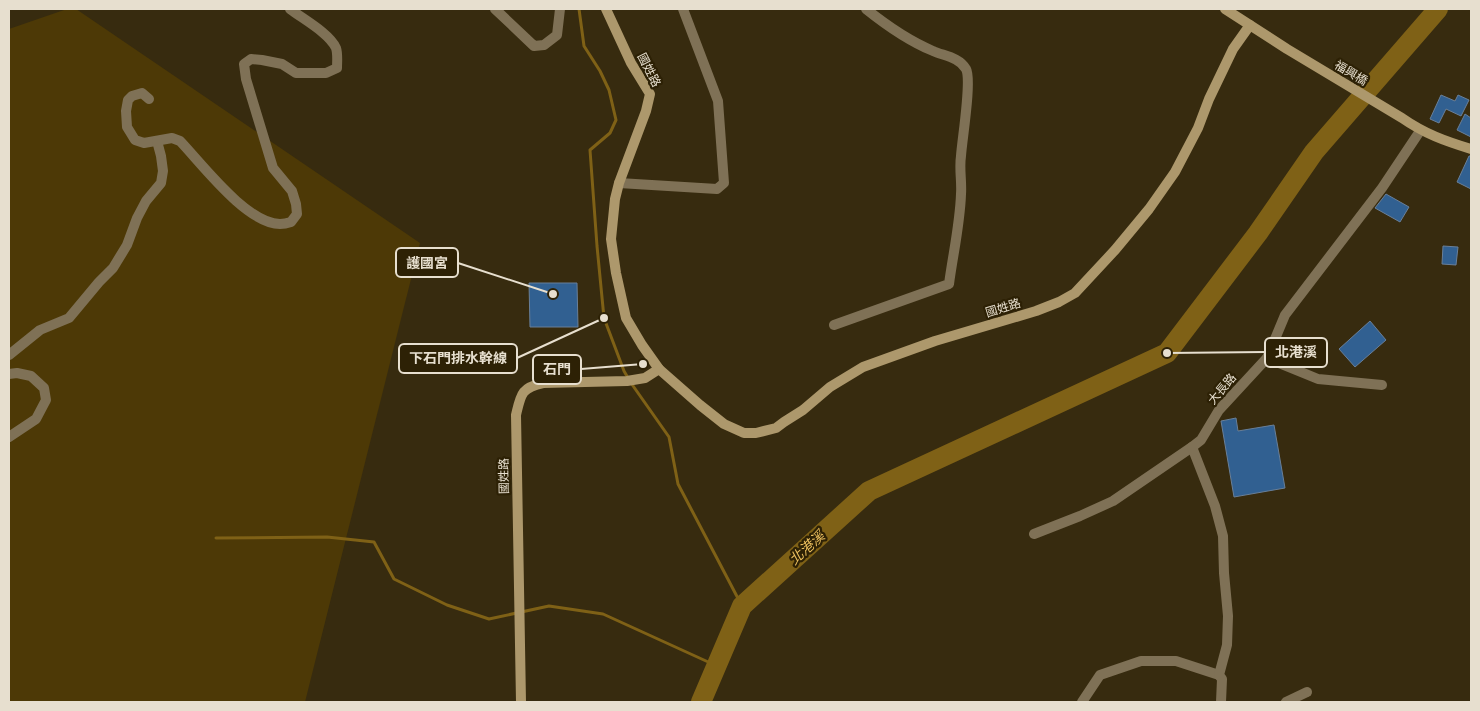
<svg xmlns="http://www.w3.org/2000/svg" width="1480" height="711" font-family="Rubik,'Noto Sans TC',sans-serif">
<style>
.green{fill:#4d3906}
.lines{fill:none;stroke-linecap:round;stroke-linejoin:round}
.stream{stroke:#7f6116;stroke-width:3}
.river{stroke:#7f6116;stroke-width:20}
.building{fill:#316091;stroke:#697f98}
.street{stroke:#7f7156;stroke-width:10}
.secondary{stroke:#ad986c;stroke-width:10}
.labels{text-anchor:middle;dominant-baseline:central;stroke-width:4.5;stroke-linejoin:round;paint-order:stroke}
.street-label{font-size:12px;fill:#e7dfcf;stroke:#2d2105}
.water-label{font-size:14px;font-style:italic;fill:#ebbf5e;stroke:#2d2105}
.leader{fill:none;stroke:#e7dfcf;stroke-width:2}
.callout-dot{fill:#e7dfcf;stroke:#2d2105;stroke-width:2}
.callout{fill:#2d2105;stroke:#e7dfcf;stroke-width:2}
.callout-label{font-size:14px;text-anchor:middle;font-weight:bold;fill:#e7dfcf}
</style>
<rect width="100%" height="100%" fill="#372b0f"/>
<!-- green -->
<path class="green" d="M67,9H76L420,243L305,702H9V29Z"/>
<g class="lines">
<!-- stream -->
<g class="stream">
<path d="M579,9L584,46L600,71L609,90L616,120L610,133L590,150L597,246L604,318L624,371L628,378"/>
<path d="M631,383L669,437L678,484L742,606"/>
<path d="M216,538L327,537L374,542L394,579L447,605L489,619L549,606L603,614L717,666"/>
</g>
<!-- river -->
<path class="river" d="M701,702L742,606L869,491L1167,353L1258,233L1314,152L1438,9"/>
</g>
<!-- building -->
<g class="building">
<path d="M1441,95L1455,101L1458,95L1469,100L1461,116L1446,109L1439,123L1430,119Z"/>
<path d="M1465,114L1471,118V137L1457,130Z"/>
<path d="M1469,156H1471V189L1457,182Z"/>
<path d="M1386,194L1409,207L1400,222L1375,208Z"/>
<path d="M1443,246L1458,247L1456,265L1442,264Z"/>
<path d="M529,283H577L578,327H530Z"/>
<path d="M1370,321L1386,340L1355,367L1339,349Z"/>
<path d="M1236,418L1238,431L1274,425L1285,488L1234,497L1221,421Z"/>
</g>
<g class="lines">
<!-- street -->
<g class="street">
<path d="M495,9L534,46L544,45L557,35L560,9"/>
<path d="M149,99L142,93L132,96L128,100L126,111L127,127L135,140L144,143L172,138L180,141C202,164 247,224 280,224C284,224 288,223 291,222L297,214L296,204L292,191L273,168L246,79L244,64L251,59L262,60L282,64L296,73H326L337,68C337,62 338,54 336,48C329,33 303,19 290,9"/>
<path d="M619,183L717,189L724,183L718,101L683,9"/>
<path d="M834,325L949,284C953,254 960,224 961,194C962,181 959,169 961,156C962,140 972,80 966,69C959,57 944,56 933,51C909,41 886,25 866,9"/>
<path d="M9,355L40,330L69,318L99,282L113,268L127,245L137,218L146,201L161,183L163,171L161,156L157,141"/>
<path d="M1267,358L1318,379L1382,385"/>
<path d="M9,374L17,373L31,376L44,388L46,400L36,419L9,437"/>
<path d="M1034,534L1080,516L1113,501L1192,447"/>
<path d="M1082,702L1100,675L1141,661H1176L1219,675"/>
<path d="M1221,702L1222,679L1219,675L1227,645L1228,616L1224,573L1223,536L1215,506L1192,447L1201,440L1219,410L1267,358L1285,315L1382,188L1420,131"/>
<path d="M1286,702L1307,692"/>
</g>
<!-- secondary -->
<g class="secondary">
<path d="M606,9L631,63L650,94L646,111L619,183L615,199L611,239L616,273L626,318L642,345L659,369L700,405L724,424L744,433H756L776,428L784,422L803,410L830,387L863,367L935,341L1036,311L1059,302L1075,293L1115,250L1149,209L1175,172L1198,128L1209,99L1233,49L1250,25"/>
<path d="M1225,9L1287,49L1402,118C1425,134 1445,141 1471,149"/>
<path d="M521,702L516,415C521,394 521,388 543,383L627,381L645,378L659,369"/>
</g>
</g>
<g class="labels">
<!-- street labels -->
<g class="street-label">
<text transform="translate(649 70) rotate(63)">國姓路</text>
<text transform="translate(1351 73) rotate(31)">福興橋</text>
<text transform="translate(1003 308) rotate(-17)">國姓路</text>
<text transform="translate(1222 389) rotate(-50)">大長路</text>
<text transform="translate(504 476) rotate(-91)">國姓路</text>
</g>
<!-- water labels -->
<g class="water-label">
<text transform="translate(807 548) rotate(-42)">北港溪</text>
</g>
</g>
<!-- callouts -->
<path class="leader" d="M553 294L458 263M1167 353L1265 352M604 318L517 358M643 364L581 369"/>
<g class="callout-dot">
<circle cx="553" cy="294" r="5"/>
<circle cx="1167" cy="353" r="5"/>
<circle cx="604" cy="318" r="5"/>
<circle cx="643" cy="364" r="5"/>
</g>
<g class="callout">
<rect x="396" y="248" width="62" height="29" rx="5"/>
<rect x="1265" y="338" width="62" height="29" rx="5"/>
<rect x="399" y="344" width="118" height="29" rx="5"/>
<rect x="533" y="355" width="48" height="29" rx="5"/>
</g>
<g class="callout-label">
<text x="427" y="268">護國宮</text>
<text x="1296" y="357">北港溪</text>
<text x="458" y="363">下石門排水幹線</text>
<text x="557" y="374">石門</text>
</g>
<!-- border -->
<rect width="1480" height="711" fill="none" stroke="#e7dfcf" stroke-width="20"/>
</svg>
